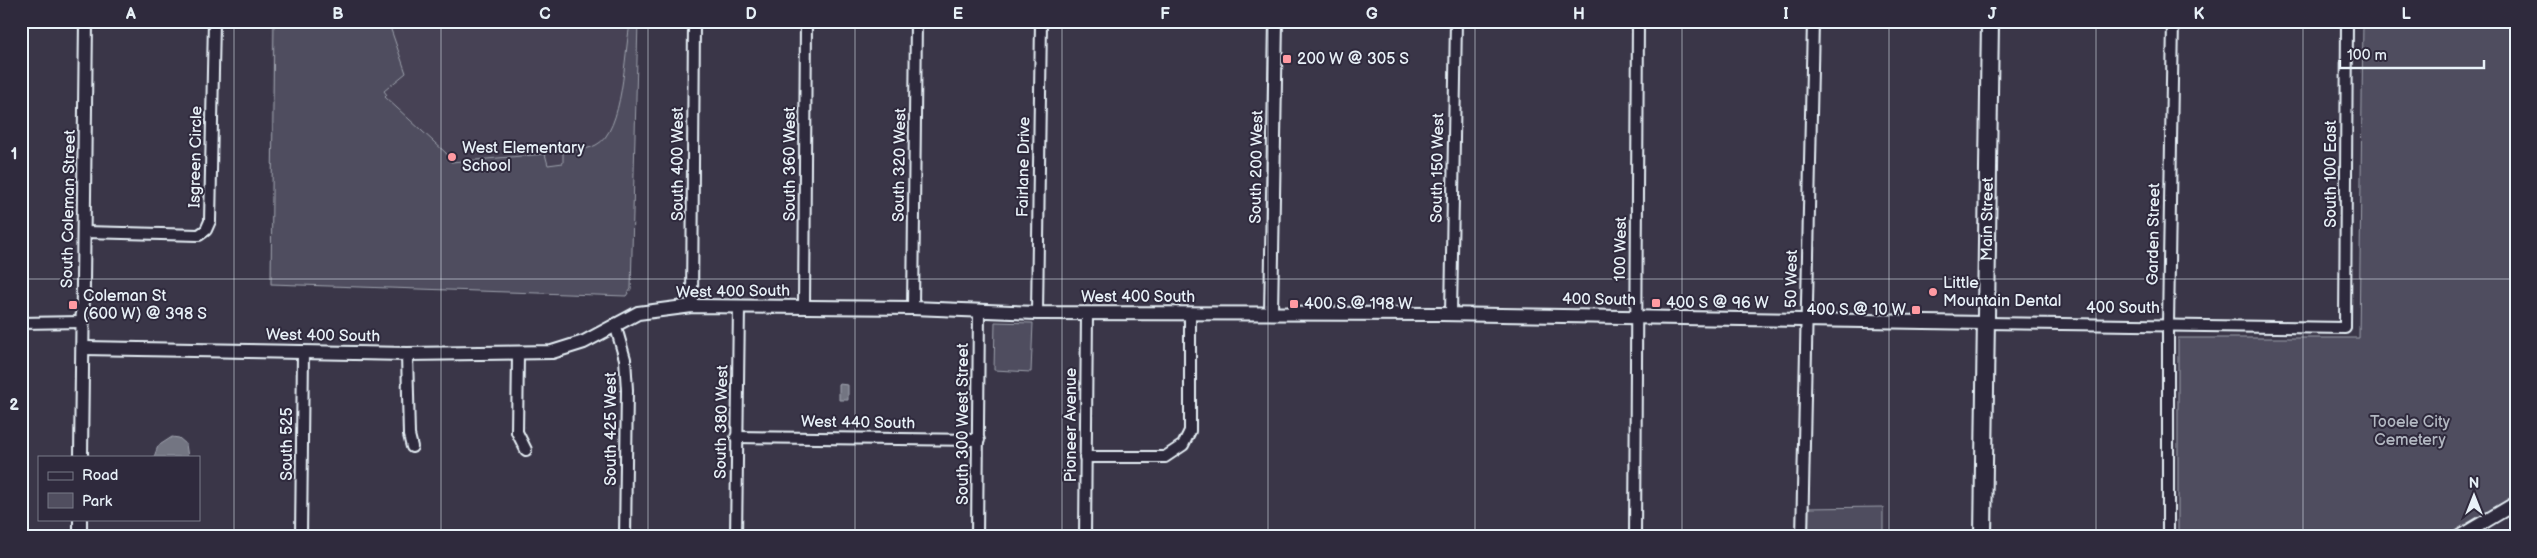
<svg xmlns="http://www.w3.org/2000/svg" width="2537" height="558" font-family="'Balsamiq Sans',sans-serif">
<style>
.built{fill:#464354}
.green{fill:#504e5f;stroke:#9ca0ac}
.water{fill:#737482;stroke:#a2a6b1}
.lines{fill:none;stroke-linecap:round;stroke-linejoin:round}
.minor-casing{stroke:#e8f1f8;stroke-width:14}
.tertiary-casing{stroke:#e8f1f8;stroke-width:16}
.trunk-casing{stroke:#e8f1f8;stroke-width:20}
.minor{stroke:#2f2a3d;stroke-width:10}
.tertiary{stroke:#2f2a3d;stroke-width:12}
.trunk{stroke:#2f2a3d;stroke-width:16}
.grid{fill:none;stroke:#e8f1f8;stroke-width:1;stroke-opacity:0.55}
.poi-dot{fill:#ff9aa2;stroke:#2f2a3d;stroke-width:2}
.labels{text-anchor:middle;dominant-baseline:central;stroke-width:4;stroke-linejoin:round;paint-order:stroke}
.poi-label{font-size:16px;fill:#e8f1f8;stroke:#2f2a3d;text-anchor:start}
.street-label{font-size:16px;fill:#e8f1f8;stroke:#2f2a3d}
.park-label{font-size:16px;fill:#b3b8c2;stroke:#2f2a3d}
.neatline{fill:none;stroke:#e8f1f8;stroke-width:2}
.grid-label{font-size:16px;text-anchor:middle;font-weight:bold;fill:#e8f1f8}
</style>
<rect width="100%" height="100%" fill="#3a3648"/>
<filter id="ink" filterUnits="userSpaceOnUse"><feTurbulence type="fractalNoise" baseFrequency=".02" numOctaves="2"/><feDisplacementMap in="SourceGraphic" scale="10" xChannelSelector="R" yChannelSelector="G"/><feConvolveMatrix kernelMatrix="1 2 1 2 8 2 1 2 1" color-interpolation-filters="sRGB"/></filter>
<g filter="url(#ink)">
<!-- built -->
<path class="built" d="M272,21H607V27L636,28L632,289L626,296L270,285Z"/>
<!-- green -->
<g class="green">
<path d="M274,21H388L406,73L384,91L387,95L385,97L446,153L451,162L545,154L548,165L563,163V152C574,149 585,151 596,145C624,132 624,52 630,25L633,21H638L631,289L626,296L271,284Z"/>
<path d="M2363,21H2516V498L2445,537H2178V338H2359Z"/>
<path d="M995,322L1033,323L1031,372L994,370Z"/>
<path d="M1883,507V537H1805L1806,508Z"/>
</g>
<!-- water -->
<g class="water">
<path d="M839,384L848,385V400H839Z"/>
<path d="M172,437L179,438L186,444L188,457H154L158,446Z"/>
</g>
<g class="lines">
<!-- minor casing -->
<g class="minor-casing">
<g id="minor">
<path d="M85,232L199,235L206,230L210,221L214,21"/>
<path d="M692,306L694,21"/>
<path d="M804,307L806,21"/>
<path d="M913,308L916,21"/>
<path d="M1037,313L1041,21"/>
<path d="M1451,314L1456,21"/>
<path d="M21,323L83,322"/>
<path d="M1985,323L2345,328L2347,21"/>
<path d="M615,324L625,359L627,390L625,537"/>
<path d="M407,354L409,435L412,447"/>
<path d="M518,354L517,432L526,450"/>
<path d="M736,437L979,440"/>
<path d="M1085,457H1165L1183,445L1190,431V314"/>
<path d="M301,537L303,352"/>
<path d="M736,537L739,307"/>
<path d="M977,537L979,311"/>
<path d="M1085,537L1087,313"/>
<path d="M1635,537L1638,21"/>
<path d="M1802,537L1813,21"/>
<path d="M2168,537V324L2173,21"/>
</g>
</g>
<!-- tertiary casing -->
<g class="tertiary-casing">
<g id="tertiary">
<path d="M1271,313L1276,21"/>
<path d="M84,348L407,354L552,352L584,342L638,313L692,306L913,308L1037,313L1439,314L1985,323"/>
<path d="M81,457L86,21"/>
<path d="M80,519V537"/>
<path d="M2459,537L2516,503"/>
</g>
</g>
<!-- trunk casing -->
<g class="trunk-casing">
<g id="trunk">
<path id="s1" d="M1983,537L1990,21"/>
</g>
</g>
<!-- minor -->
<use href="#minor" class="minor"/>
<!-- tertiary -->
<use href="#tertiary" class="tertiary"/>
<!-- trunk -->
<use href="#trunk" class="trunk"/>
</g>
</g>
<!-- grid -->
<path class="grid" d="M234,21V537M441,21V537M648,21V537M855,21V537M1062,21V537M1268,21V537M1475,21V537M1682,21V537M1889,21V537M2096,21V537M2303,21V537M21,279H2516"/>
<!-- markers -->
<g class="poi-dot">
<rect x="1282" y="54" width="10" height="10" rx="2.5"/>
<circle cx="452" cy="157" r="5"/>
<circle cx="1933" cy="292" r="5"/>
<rect x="1651" y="298" width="10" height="10" rx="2.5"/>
<rect x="1289" y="299" width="10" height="10" rx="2.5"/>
<rect x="68" y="300" width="10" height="10" rx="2.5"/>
<rect x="1911" y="305" width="10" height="10" rx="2.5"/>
</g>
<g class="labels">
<!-- poi labels -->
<g class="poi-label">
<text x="1297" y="59">200 W @ 305 S</text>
<text x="462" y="148">West Elementary<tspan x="462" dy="18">School</tspan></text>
<text x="1943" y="283">Little<tspan x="1943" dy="18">Mountain Dental</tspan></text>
<text x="83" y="296">Coleman St<tspan x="83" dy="18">(600 W) @ 398 S</tspan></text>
<text x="1666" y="303">400 S @ 96 W</text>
<text x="1304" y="304">400 S @ 198 W</text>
<text x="1906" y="310" text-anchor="end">400 S @ 10 W</text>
</g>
<!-- street labels -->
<g class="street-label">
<text transform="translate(196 157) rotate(-89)">Isgreen Circle</text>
<text transform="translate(678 164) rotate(-90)">South 400 West</text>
<text transform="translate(790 164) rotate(-90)">South 360 West</text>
<text transform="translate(900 165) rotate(-89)">South 320 West</text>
<text transform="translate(1024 167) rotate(-89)">Fairlane Drive</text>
<text transform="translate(1257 167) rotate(-89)">South 200 West</text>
<text transform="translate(1438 168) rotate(-89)">South 150 West</text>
<text transform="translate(2331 174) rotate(-90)">South 100 East</text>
<text transform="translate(69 209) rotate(-89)">South Coleman Street</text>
<text stroke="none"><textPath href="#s1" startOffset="318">Main Street</textPath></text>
<text transform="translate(2154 234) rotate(-89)">Garden Street</text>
<text transform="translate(1621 249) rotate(-89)">100 West</text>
<text transform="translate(1792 279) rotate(-89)">50 West</text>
<text transform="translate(733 292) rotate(-1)">West 400 South</text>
<text x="1138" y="297">West 400 South</text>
<text transform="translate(1599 300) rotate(1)">400 South</text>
<text x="2123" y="308">400 South</text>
<text transform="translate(323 336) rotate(1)">West 400 South</text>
<text transform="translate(722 422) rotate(-89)">South 380 West</text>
<text transform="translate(858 423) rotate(1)">West 440 South</text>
<text transform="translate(963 424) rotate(-90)">South 300 West Street</text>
<text transform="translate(1071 425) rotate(-90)">Pioneer Avenue</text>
<text transform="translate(611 429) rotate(-90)">South 425 West</text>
<text transform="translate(287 444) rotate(-90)">South 525</text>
</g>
<!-- park labels -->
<g class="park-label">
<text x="2410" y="422">Tooele City<tspan x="2410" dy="18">Cemetery</tspan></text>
</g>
</g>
<!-- margin -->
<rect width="2537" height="558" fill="none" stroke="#2f2a3d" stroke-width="55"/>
<!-- legend -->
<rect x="38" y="456" width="162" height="65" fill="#2f2a3d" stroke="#797a88"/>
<rect x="48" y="472" width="25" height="8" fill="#2f2a3d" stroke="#797a88"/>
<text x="82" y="480" font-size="15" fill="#e8f1f8">Road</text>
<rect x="48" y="493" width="25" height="15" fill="#504e5f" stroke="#797a88"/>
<text x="82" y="506" font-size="15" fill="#e8f1f8">Park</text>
<!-- north arrow -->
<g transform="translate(2474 496)" stroke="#2f2a3d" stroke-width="4" paint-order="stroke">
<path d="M0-4L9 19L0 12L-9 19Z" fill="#e8f1f8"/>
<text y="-8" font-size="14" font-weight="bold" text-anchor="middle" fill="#e8f1f8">N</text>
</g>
<!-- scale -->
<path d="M2340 60v8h144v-8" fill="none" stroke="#e8f1f8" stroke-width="2.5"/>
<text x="2347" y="60" font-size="15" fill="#e8f1f8" stroke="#2f2a3d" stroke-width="4" paint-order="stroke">100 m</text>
<rect x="28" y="28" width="2482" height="502" class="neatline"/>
<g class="grid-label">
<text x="131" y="19">A</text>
<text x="338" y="19">B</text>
<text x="545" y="19">C</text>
<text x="751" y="19">D</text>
<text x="958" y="19">E</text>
<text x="1165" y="19">F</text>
<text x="1372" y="19">G</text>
<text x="1579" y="19">H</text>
<text x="1786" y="19">I</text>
<text x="1992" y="19">J</text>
<text x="2199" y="19">K</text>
<text x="2406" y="19">L</text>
<text x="14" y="159">1</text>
<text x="14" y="410">2</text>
</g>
</svg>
